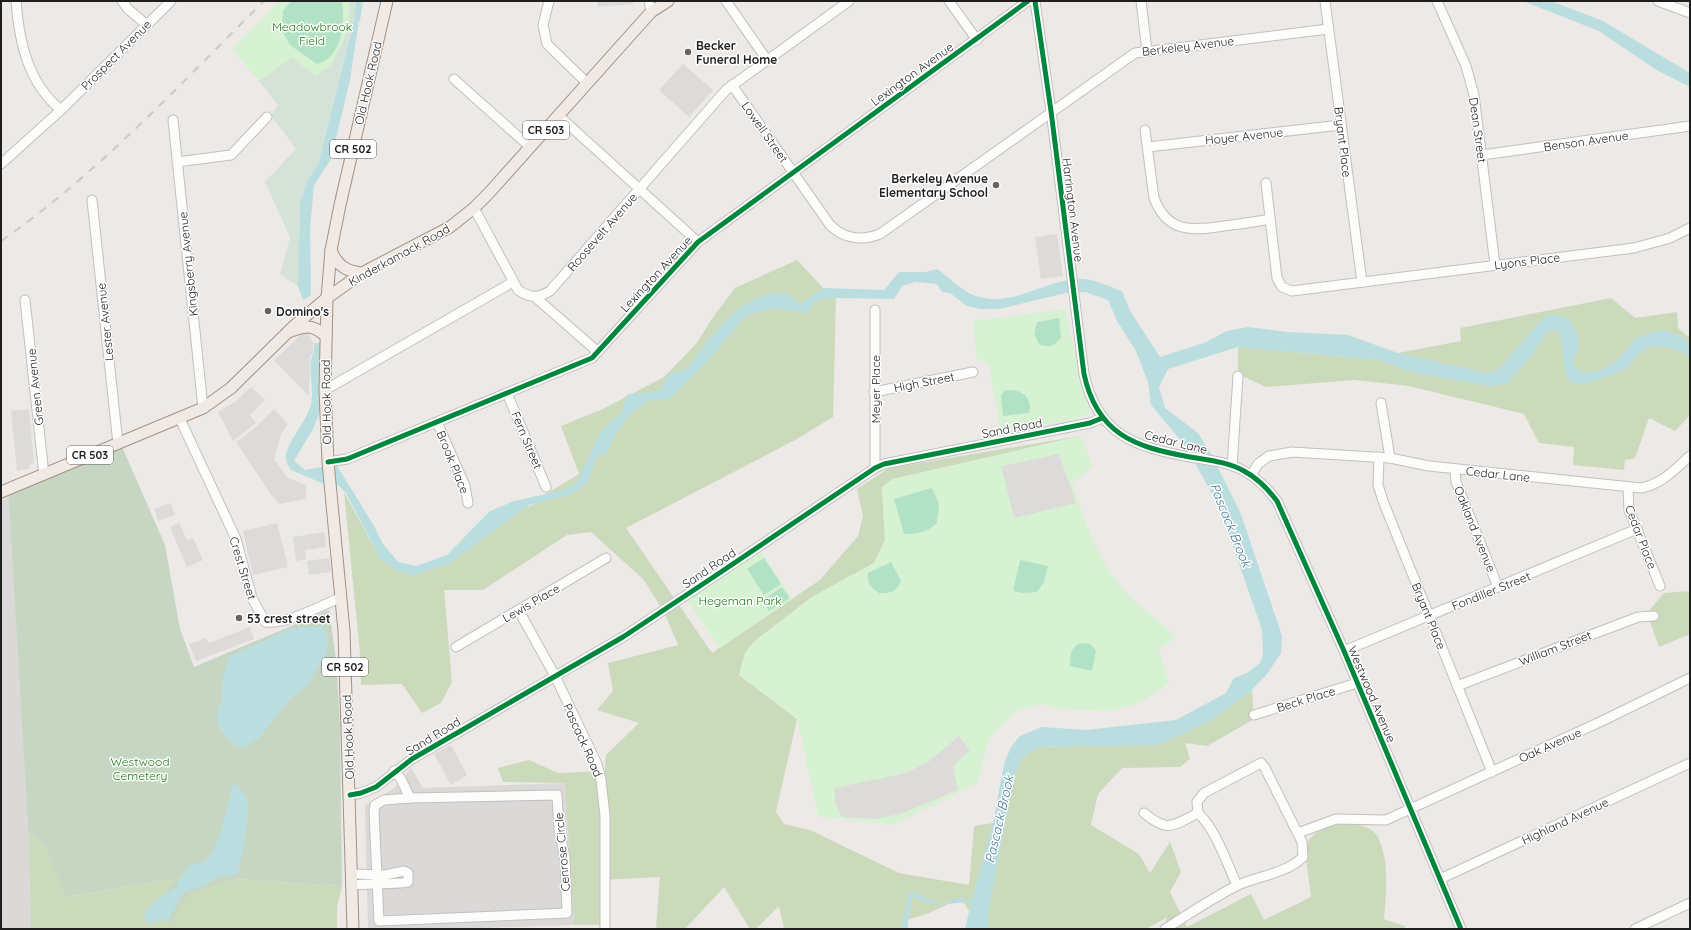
<svg xmlns="http://www.w3.org/2000/svg" width="1691" height="930" font-family="Quicksand,sans-serif">
<style>
.residential{fill:#dbd9d8}
.forest{fill:#ccdabc}
.wetland{fill:#d4e2d7}
.cemetery{fill:#c6d6c3}
.park{fill:#d7f2d2}
.pitch{fill:#b2e2c5}
.parking{fill:#dcdbda}
.water{fill:#badedf}
.lines{fill:none;stroke-linecap:round;stroke-linejoin:round}
.stream{stroke:#badedf;stroke-width:2}
.minor-casing{stroke:#c2c0bf;stroke-width:11}
.major-casing{stroke:#a29283;stroke-width:13}
.minor{stroke:#fcfcfb;stroke-width:9}
.major{stroke:#f0e9e4;stroke-width:11}
.rail{stroke:#cacac9;stroke-width:2;stroke-dasharray:8 8;stroke-linecap:butt}
.cycleway-casing{stroke:#fff;stroke-width:8}
.cycleway{stroke:#00873e;stroke-width:5}
.poi-dot{fill:#666564;stroke:#fff;stroke-width:1.5}
.labels{text-anchor:middle;dominant-baseline:central;stroke-width:3;stroke-linejoin:round;paint-order:stroke}
.shield{fill:#fff;stroke:#626262;stroke-width:1}
.shield-label{font-size:11px;font-weight:bold;fill:#1e1e1e}
.park-label{font-size:12px;fill:#187a0d;stroke:#fff}
.poi-label{font-size:12px;font-weight:bold;fill:#1e1e1e;stroke:#fff;text-anchor:start}
.street-label{font-size:12px;fill:#1e1e1e;stroke:#fff}
.water-label{font-size:13px;font-style:italic;fill:#427a95;stroke:#fff}
</style>
<rect width="100%" height="100%" fill="#ece9e7"/>
<!-- residential -->
<g class="residential">
<path d="M8,489L28,829L31,929H1V492Z"/>
<path d="M411,768L423,788L565,783L574,925L450,929H368L365,805L393,789Z"/>
</g>
<!-- forest -->
<g class="forest">
<path d="M797,260L823,288L836,298L833,417L795,440L626,528L712,653L820,580L858,536L863,516L857,489L889,468L1081,436L893,479L882,487L885,540L874,563L812,597L755,641L745,653L739,675L797,719L776,812L784,824L810,830L899,873L969,885L974,826L993,823L1007,814C1011,793 1013,753 1040,747C1045,746 1051,747 1056,747L1212,720L1252,690L1254,719L1207,746L1185,743L1190,759L1180,767L1122,768L1098,794L1091,825L1139,854L1150,873L1170,842L1181,872L1170,892L1187,927L1251,894L1264,920L1311,897C1310,884 1305,859 1306,848C1309,822 1367,815 1378,837C1390,863 1386,891 1384,919L1405,926V929H1168L1166,918L1146,929H980L961,898L929,913L907,920L908,929H784L779,906L756,929H750L724,887L685,929H656L660,877L601,880V925H574L565,783L503,782L498,768L529,760L558,773L605,771L606,755L639,723L597,710L613,691L608,663L678,645L665,614L644,580L591,532L567,535L483,590H444L452,682L441,703L422,713L402,684L361,685L360,653L344,492L381,560L390,564L396,571L450,563L524,508L549,499L541,497L579,474L561,426L605,408L664,377L697,343L711,320L735,288Z"/>
<path d="M1611,298L1635,318L1677,312L1678,328L1690,338V415L1675,431L1649,418L1635,458L1625,460L1624,470L1573,465L1574,447L1539,443L1524,414L1409,386L1354,380L1266,387L1238,374V347L1379,360L1398,353L1461,341L1460,328Z"/>
<path d="M1690,591V634L1659,647L1647,613L1664,593Z"/>
<path d="M28,829L45,846L67,897L166,880L176,881L188,894L236,879L342,886L337,907V929H31Z"/>
</g>
<!-- wetland -->
<path class="wetland" d="M349,1H356L354,21L318,165L307,182L300,203L298,286L280,274L290,237L265,182L296,149L271,115L278,105L259,81L292,57L315,75L349,27Z"/>
<!-- cemetery -->
<path class="cemetery" d="M118,444L123,449L165,545L180,629L194,667L329,610L336,659L340,726L342,886L236,879L189,894L171,923L145,916L175,881L166,880L66,897L45,846L28,829L8,489Z"/>
<!-- park -->
<g class="park">
<path d="M279,1H349V27L331,66L315,76L292,57L259,81L232,49Z"/>
<path d="M1065,309L1085,397L1090,406L1089,412L1078,419L1001,431L988,363L977,360L973,321Z"/>
<path d="M1081,436L1093,467L1072,483C1083,516 1097,556 1118,583C1132,601 1159,622 1177,637L1159,649L1169,683L1140,703L1109,711L1062,709L1040,704L1016,711L989,739L978,782L893,825L818,816L797,719L739,675L745,653L755,641L812,597L874,563L885,540L882,487L893,479Z"/>
<path d="M761,551L792,599L720,648L687,601Z"/>
</g>
<!-- pitch -->
<g class="pitch">
<path d="M291,1H342C345,22 343,57 317,64L290,45L282,31L283,11Z"/>
<path d="M1059,318L1061,338C1055,345 1049,349 1039,344L1034,334L1037,322Z"/>
<path d="M1009,390C1023,390 1033,399 1029,413L1003,416L1001,396L1004,391Z"/>
<path d="M932,488L939,504L937,523C928,532 917,534 904,534L894,499Z"/>
<path d="M764,558L781,584L764,595L747,569Z"/>
<path d="M1020,560L1048,566L1044,582L1037,592L1023,593L1013,591Z"/>
<path d="M891,562L901,581C898,591 889,594 879,593C872,589 866,582 868,573Z"/>
<path d="M782,587L790,598L769,611L762,600Z"/>
<path d="M1081,643L1090,644L1096,650L1092,671L1070,666C1070,656 1070,647 1081,643Z"/>
</g>
<!-- parking -->
<g class="parking">
<path d="M597,1H633V4L598,7Z"/>
<path d="M683,64L713,90L689,117L659,90Z"/>
<path d="M1057,234L1063,276L1041,279L1035,237Z"/>
<path d="M308,333L313,343V351L310,357L309,396L274,360L302,334Z"/>
<path d="M251,387L265,400L250,415L256,423L233,441L218,412L236,401Z"/>
<path d="M29,409L34,463L29,465L30,468L17,471L11,411Z"/>
<path d="M274,409L288,424L281,434L274,459L288,478L306,485V499L279,504L270,493L236,442L254,429Z"/>
<path d="M1059,454L1076,503L1014,518L1001,466Z"/>
<path d="M171,503L175,515L158,521L154,509Z"/>
<path d="M179,523L187,540L193,538L203,560L187,567L170,527Z"/>
<path d="M277,523L288,567L253,575L243,531Z"/>
<path d="M324,532L326,547L305,550L306,559L296,561L293,537Z"/>
<path d="M329,558L331,572L309,575L307,561Z"/>
<path d="M250,627L254,639L196,661L189,644L206,638L209,643Z"/>
<path d="M959,736L970,750L953,766L958,790L900,814L875,819L842,817L835,803V788L906,773L928,762Z"/>
<path d="M451,745L467,775L451,785L434,754Z"/>
</g>
<!-- water -->
<g class="water">
<path d="M356,1H362L350,80L331,159L314,185L310,229L311,295L303,300L298,286L300,203L307,182L318,165L354,21Z"/>
<path d="M1523,1H1551L1603,21L1690,73V87L1655,69L1599,31Z"/>
<path d="M937,269C951,278 962,293 980,297C1016,307 1048,277 1084,279C1097,280 1110,287 1122,291L1130,311L1160,357L1204,343L1227,331L1248,327L1287,332L1348,335L1398,353L1487,373L1498,370L1544,317C1547,316 1551,315 1554,315C1569,313 1581,333 1578,347C1577,352 1575,357 1573,362L1576,368L1583,373L1601,370L1617,360L1636,338L1646,334L1664,330L1675,333L1690,343V356C1678,351 1665,344 1652,347C1639,349 1635,361 1626,368C1617,374 1587,386 1576,384C1573,383 1569,380 1566,378L1560,334L1554,330L1546,333L1533,354L1507,384L1489,386L1420,374L1396,367L1379,360L1238,347L1168,369L1159,387L1165,408L1198,433L1211,454L1241,514L1282,636L1281,653L1267,674L1252,690L1212,720L1159,745L1039,747L1024,756L1017,769L1011,792L989,909L988,929H965L971,903C947,901 938,911 915,897L912,898L907,929H901L909,893L912,891L936,903L942,904L957,898L972,900L993,823L1004,764L1011,747L1020,736L1042,727L1086,730L1176,720L1226,693L1234,678L1247,673L1260,663L1263,654L1262,630L1220,509L1187,448L1151,405L1148,382L1136,351L1117,321L1108,300L1085,292L1066,293L999,309H980L967,306L950,293L942,292L937,284L916,282L902,286L894,299L836,298L825,299L813,303L810,311L804,313L775,308L746,316L704,365L675,394L669,399L650,400L628,416L614,437L607,453L597,456L589,479L584,486L569,495L529,505L450,563L414,575L396,571L390,564L381,560L346,493L338,485L322,483L291,470C289,467 286,462 286,459C284,445 307,422 311,404C314,390 309,375 311,361C312,354 315,351 314,343H322L321,409L314,427L294,461L305,470L336,464L374,526L383,544L398,562L416,566L447,555L490,511L514,501L564,490L576,483L601,431L622,412L627,395C638,391 651,395 659,390C665,387 663,383 667,377C671,371 680,371 687,369C712,336 741,289 788,293L798,304L802,303L823,288L884,290L899,272H926Z"/>
<path d="M321,626L328,636L326,659L324,663L319,666L308,684L291,698L258,739L241,748C229,742 216,729 217,714C218,708 221,702 222,696C223,692 221,687 222,683C223,674 226,665 230,656L293,628Z"/>
<path d="M233,784L238,785L242,792L247,797C250,823 243,849 238,874L214,878L205,885L183,893L169,919L147,924L144,914C154,899 162,897 177,887L178,881L192,863C194,863 198,864 201,863C220,856 228,801 233,784Z"/>
</g>
<g class="lines">
<!-- stream -->
<path class="stream" d="M359,20L362,1"/>
<!-- minor casing -->
<g class="minor-casing">
<g id="minor">
<path d="M16,1C19,42 28,83 61,110"/>
<path d="M122,1L128,9L147,25"/>
<path d="M549,1L543,25L547,44L587,83"/>
<path d="M649,1L651,12"/>
<path d="M726,1L767,60"/>
<path d="M949,1L977,40"/>
<path d="M1035,1L1051,111L1084,374C1097,434 1134,447 1190,457C1208,460 1228,462 1244,471C1257,478 1268,489 1277,501L1344,651L1461,929"/>
<path d="M1141,1L1147,51"/>
<path d="M1325,1L1362,282"/>
<path d="M1437,1L1466,66L1474,95L1495,265"/>
<path d="M1658,1L1690,13"/>
<path d="M454,79L530,147"/>
<path d="M732,85L830,225C844,239 862,241 880,234L1135,53L1328,29"/>
<path d="M559,116L698,242"/>
<path d="M173,120L203,408"/>
<path d="M1145,130L1154,198C1167,233 1192,231 1224,226C1239,224 1255,222 1270,219"/>
<path d="M1148,147L1341,125"/>
<path d="M1482,155L1690,126"/>
<path d="M177,162L231,155L267,117"/>
<path d="M1,164L61,110L171,1"/>
<path d="M1266,183L1277,278L1282,287L1292,291L1634,248L1670,238L1690,228"/>
<path d="M92,200L118,444"/>
<path d="M474,208L518,290C529,298 539,298 550,291L726,90L849,1"/>
<path d="M535,297L598,352"/>
<path d="M25,300L44,475"/>
<path d="M325,390L513,282"/>
<path d="M874,392L973,372"/>
<path d="M507,393L546,487"/>
<path d="M1381,403L1390,458"/>
<path d="M180,419L236,539L252,598L265,622C286,625 320,606 340,598"/>
<path d="M437,422L465,486L468,503"/>
<path d="M1379,457L1378,485L1383,501L1492,772"/>
<path d="M328,462L347,459L592,358L698,242L1028,1"/>
<path d="M1232,466L1238,376"/>
<path d="M875,468V310"/>
<path d="M1455,469L1456,482L1498,587"/>
<path d="M1251,475L1258,464L1269,456L1292,452L1390,458L1429,466L1641,488C1662,484 1674,470 1690,456"/>
<path d="M1628,488L1629,510L1660,586"/>
<path d="M519,611L555,676L597,764L601,780L605,816V929"/>
<path d="M456,647L606,558"/>
<path d="M1344,651L1637,529"/>
<path d="M1457,686L1638,617L1654,616"/>
<path d="M1254,715L1357,683"/>
<path d="M394,771L401,779L410,798"/>
<path d="M350,795L361,793L376,787L412,759L623,637L721,572L875,468L884,464L1090,423L1102,418"/>
<path d="M557,795L559,829L565,858L567,913L379,921L374,812L375,805L384,800L410,798Z"/>
<path d="M1144,813C1168,833 1172,826 1198,813"/>
<path d="M1298,833L1336,819L1386,820L1600,722L1690,678"/>
<path d="M352,874L385,875L404,871L408,873V882C404,884 362,884 353,885"/>
<path d="M1440,879L1690,763"/>
<path d="M1165,929C1189,914 1211,899 1236,886C1257,876 1286,874 1303,857L1302,842L1265,768L1261,763L1204,793L1197,802L1198,813C1217,831 1226,862 1237,885"/>
<path d="M1635,929L1690,903"/>
</g>
</g>
<!-- major casing -->
<g class="major-casing">
<g id="major">
<path d="M331,250C337,266 346,271 362,273"/>
<path d="M291,331C307,326 312,324 326,336"/>
<path d="M1,492L203,408L231,388L294,326L327,298L362,273L450,227L474,208L489,193L651,12L668,1"/>
<path d="M353,929L344,631L328,462L325,390L327,298L331,250L340,205L387,1"/>
</g>
</g>
<!-- minor -->
<use href="#minor" class="minor"/>
<!-- major -->
<use href="#major" class="major"/>
<!-- rail -->
<path class="rail" d="M1,241C99,173 180,84 264,1"/>
<!-- cycleway casing -->
<g class="cycleway-casing">
<g id="cycleway">
<path d="M1035,1L1051,111L1084,374C1097,434 1134,447 1190,457C1208,460 1228,462 1244,471C1257,478 1268,489 1277,501L1344,651L1461,929"/>
<path d="M328,462L347,459L592,358L698,242L1028,1"/>
<path d="M350,795L361,793L376,787L412,759L623,637L721,572L875,468L884,464L1090,423L1102,418"/>
</g>
</g>
<!-- cycleway -->
<use href="#cycleway" class="cycleway"/>
</g>
<!-- markers -->
<g class="poi-dot">
<circle cx="688" cy="52" r="4"/>
<circle cx="996" cy="185" r="4"/>
<circle cx="268" cy="311" r="4"/>
<circle cx="239" cy="618" r="4"/>
</g>
<g class="labels">
<!-- shield labels -->
<g class="shield">
<rect x="523" y="121" width="46" height="18" rx="3"/>
<rect x="330" y="140" width="46" height="18" rx="3"/>
<rect x="67" y="446" width="46" height="18" rx="3"/>
<rect x="322" y="658" width="46" height="18" rx="3"/>
</g>
<g class="shield-label">
<text x="546" y="130">CR 503</text>
<text x="353" y="149">CR 502</text>
<text x="90" y="455">CR 503</text>
<text x="345" y="667">CR 502</text>
</g>
<!-- park labels -->
<g class="park-label">
<text x="312" y="26">Meadowbrook<tspan x="312" dy="14">Field</tspan></text>
<text x="740" y="600">Hegeman Park</text>
<text x="140" y="761">Westwood<tspan x="140" dy="14">Cemetery</tspan></text>
</g>
<!-- poi labels -->
<g class="poi-label">
<text x="696" y="45">Becker<tspan x="696" dy="14">Funeral Home</tspan></text>
<text x="988" y="178" text-anchor="end">Berkeley Avenue<tspan x="988" dy="14">Elementary School</tspan></text>
<text x="276" y="311">Domino's</text>
<text x="247" y="618">53 crest street</text>
</g>
<!-- street labels -->
<g class="street-label">
<text transform="translate(1188 46) rotate(-7)">Berkeley Avenue</text>
<text transform="translate(116 55) rotate(-45)">Prospect Avenue</text>
<text transform="translate(912 74) rotate(-36)">Lexington Avenue</text>
<text transform="translate(368 83) rotate(-77)">Old Hook Road</text>
<text transform="translate(1478 130) rotate(82)">Dean Street</text>
<text transform="translate(765 132) rotate(55)">Lowell Street</text>
<text transform="translate(1244 136) rotate(-6)">Hoyer Avenue</text>
<text transform="translate(1586 141) rotate(-8)">Benson Avenue</text>
<text transform="translate(1343 142) rotate(83)">Bryant Place</text>
<text transform="translate(1073 210) rotate(83)">Harrington Avenue</text>
<text transform="translate(602 232) rotate(-49)">Roosevelt Avenue</text>
<text transform="translate(399 255) rotate(-29)">Kinderkamack Road</text>
<text transform="translate(1527 261) rotate(-7)">Lyons Place</text>
<text transform="translate(188 264) rotate(-96)">Kingsberry Avenue</text>
<text transform="translate(656 274) rotate(-47)">Lexington Avenue</text>
<text transform="translate(105 322) rotate(-96)">Lester Avenue</text>
<text transform="translate(924 382) rotate(-11)">High Street</text>
<text transform="translate(35 387) rotate(-96)">Green Avenue</text>
<text transform="translate(875 389) rotate(-90)">Meyer Place</text>
<text transform="translate(326 402) rotate(-91)">Old Hook Road</text>
<text transform="translate(1012 428) rotate(-11)">Sand Road</text>
<text transform="translate(527 440) rotate(67)">Fern Street</text>
<text transform="translate(1176 442) rotate(14)">Cedar Lane</text>
<text transform="translate(453 462) rotate(68)">Brook Place</text>
<text transform="translate(1498 474) rotate(6)">Cedar Lane</text>
<text transform="translate(1475 529) rotate(68)">Oakland Avenue</text>
<text transform="translate(1641 537) rotate(69)">Cedar Place</text>
<text transform="translate(243 568) rotate(73)">Crest Street</text>
<text transform="translate(709 568) rotate(-34)">Sand Road</text>
<text transform="translate(1491 591) rotate(-22)">Fondiller Street</text>
<text transform="translate(531 603) rotate(-30)">Lewis Place</text>
<text transform="translate(1429 616) rotate(68)">Bryant Place</text>
<text transform="translate(1555 648) rotate(-21)">William Street</text>
<text transform="translate(1372 694) rotate(67)">Westwood Avenue</text>
<text transform="translate(1306 699) rotate(-17)">Beck Place</text>
<text transform="translate(433 736) rotate(-31)">Sand Road</text>
<text transform="translate(348 737) rotate(-92)">Old Hook Road</text>
<text transform="translate(583 740) rotate(66)">Pascack Road</text>
<text transform="translate(1550 745) rotate(-24)">Oak Avenue</text>
<text transform="translate(1565 821) rotate(-25)">Highland Avenue</text>
<text transform="translate(562 852) rotate(-95)">Cenrose Circle</text>
</g>
<!-- water labels -->
<g class="water-label">
<text transform="translate(1231 525) rotate(68)">Pascack Brook</text>
<text transform="translate(999 819) rotate(-77)">Pascack Brook</text>
</g>
</g>
<!-- border -->
<rect width="1691" height="930" fill="none" stroke="#1e1e1e" stroke-width="4"/>
</svg>
